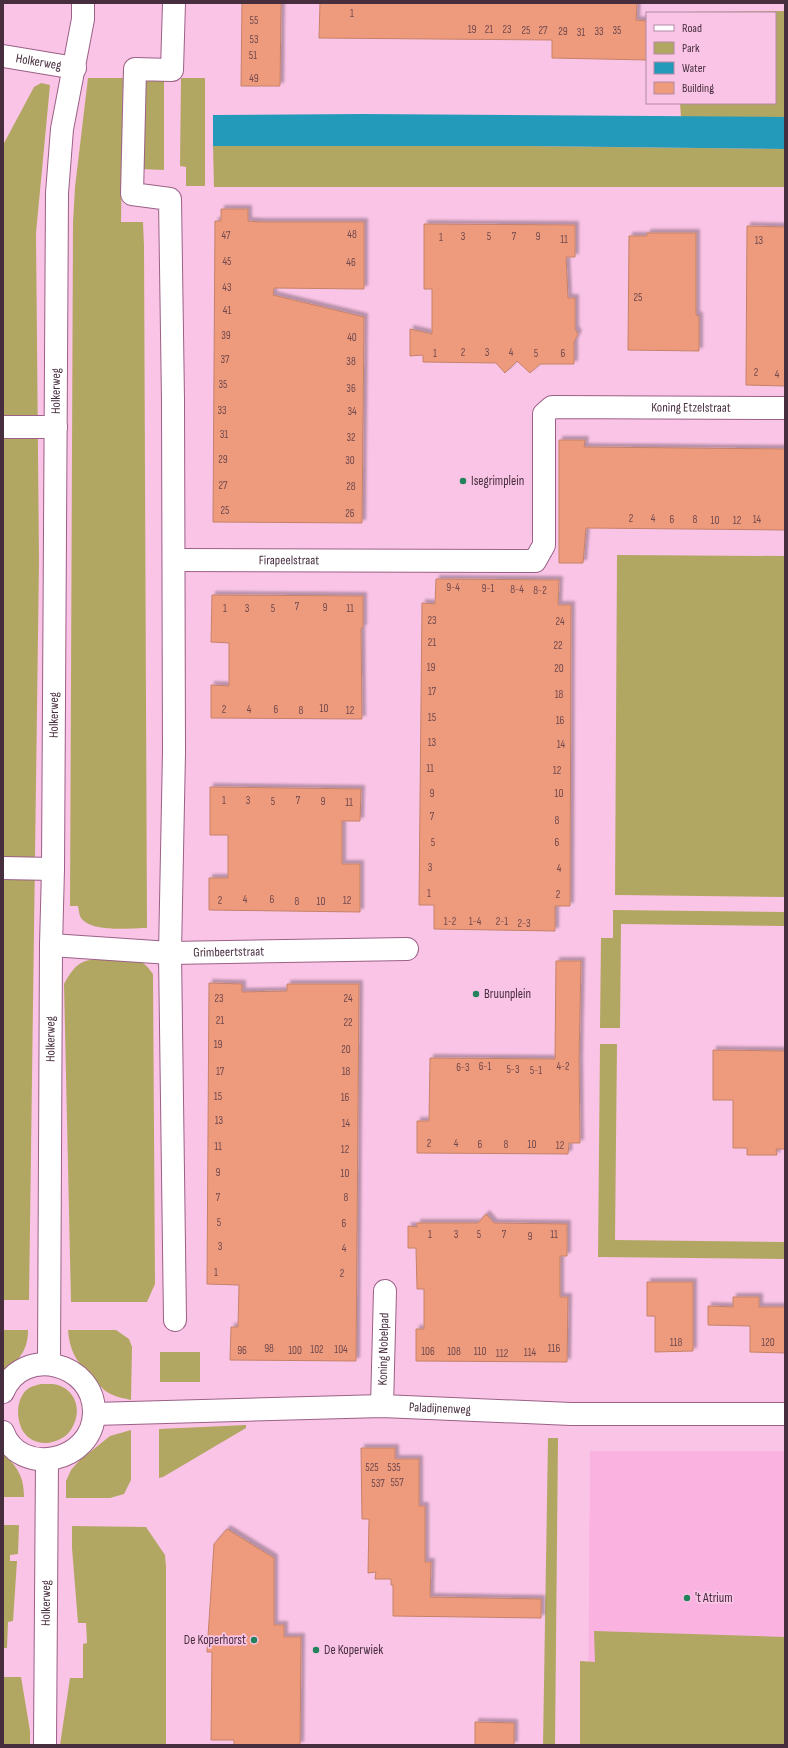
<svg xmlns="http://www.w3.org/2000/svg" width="788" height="1748" font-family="'Sofia Sans Condensed',sans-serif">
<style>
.built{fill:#fab2e0}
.green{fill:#b2a762}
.water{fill:#249aba}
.building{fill:#ee9b7d;stroke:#c58269;filter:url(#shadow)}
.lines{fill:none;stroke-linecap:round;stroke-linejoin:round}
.minor-casing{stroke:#9b6086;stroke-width:24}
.minor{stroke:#fff;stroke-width:22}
.poi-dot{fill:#22825a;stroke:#fac4e6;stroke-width:1.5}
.labels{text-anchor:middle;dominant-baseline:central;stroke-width:3.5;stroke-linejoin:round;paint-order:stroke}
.number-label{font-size:11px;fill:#71494e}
.street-label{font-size:13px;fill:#472e3e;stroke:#fac4e6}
.poi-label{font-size:13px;fill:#472e3e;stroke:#fac4e6;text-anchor:start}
</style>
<defs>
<filter id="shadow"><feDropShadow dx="3.5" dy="-3.5" stdDeviation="1" flood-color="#0004"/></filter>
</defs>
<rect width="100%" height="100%" fill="#fac4e6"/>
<!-- built -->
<path class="built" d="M590,1451H785V1745H588Z"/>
<!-- green -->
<g class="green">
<path d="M785,11V117H681L680,103H775V13L679,12Z"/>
<path d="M88,78H123L121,222H143L144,246L147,928C131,928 92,933 81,918C79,915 79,910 78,906H70L73,223L75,187Z"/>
<path d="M181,78H205V186H186V167L180,166Z"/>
<path d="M141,80H164V170L140,169Z"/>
<path d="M41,83L50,85L36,233L39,561L29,1300H3V145L34,87Z"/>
<path d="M213,146H527L785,149V187H214Z"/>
<path d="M617,555L785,556V897L615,895Z"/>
<path d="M613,910L785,912V926L621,924L620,1028H600L601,938H613Z"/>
<path d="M111,958C131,958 141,956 153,974L155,1284L147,1302H71L64,984C78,959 83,960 111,958Z"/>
<path d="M600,1044H617L615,1240L785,1242V1259L598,1257Z"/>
<path d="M3,1330H28C28,1354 16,1360 3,1376Z"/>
<path d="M68,1330H116L129,1339L132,1347L131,1400C123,1398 115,1397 107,1392C102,1389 98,1383 94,1379C78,1363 70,1354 68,1330Z"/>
<rect x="160" y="1352" width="40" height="30"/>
<path d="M41,1384C45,1384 49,1384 53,1384C75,1387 83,1410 72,1428C64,1443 39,1449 26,1435C15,1423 15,1397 29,1388C32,1386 37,1385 41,1384Z"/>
<path d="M246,1425V1428L163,1477L159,1478V1429Z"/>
<path d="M131,1430V1480L124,1494L110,1498H66V1481L71,1470L79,1461L110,1436Z"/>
<path d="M548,1438H558L555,1745H543Z"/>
<path d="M3,1452C17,1468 24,1475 24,1497H3Z"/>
<path d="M3,1525H19L18,1554L10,1555V1561H17L13,1621L8,1622L7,1648H4V1669H3Z"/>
<path d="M72,1526L146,1527L165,1555L166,1567V1745H60L70,1678H83V1644L87,1643L86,1623H78L72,1548Z"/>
<path d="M594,1631L785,1637V1745H580V1661L595,1662Z"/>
<path d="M3,1677H21L30,1731V1745H3Z"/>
</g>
<!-- water -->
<path class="water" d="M363,114L785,117V149L527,146H213V115Z"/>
<!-- building -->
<g class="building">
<path d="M242,3H281L280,86H241Z"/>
<path d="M320,3H637L636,20L647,21V60L552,58V40L319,38Z"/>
<path d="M221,209H248V221L259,222H364V289L274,288L273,295L364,317L362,523L213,522L215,221H221Z"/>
<path d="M424,224L575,225V257H566L568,298H575V329L578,334L574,342V364H540L530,373L517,361L505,373L496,363L423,362V355L410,356V329L432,334V289H424Z"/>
<path d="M747,226L785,227V386L746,385Z"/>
<path d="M647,233H696V315L699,316V351L628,350L629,236H647Z"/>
<path d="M559,440H585L584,447L785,449V530L586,528L583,563H559Z"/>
<path d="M436,579L559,580L558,605H571L570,906H555V931L434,929V905H419L422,603L435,604Z"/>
<path d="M212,595L363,596V628H361L362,719L211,718V685L229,686V643L211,642Z"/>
<path d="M210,787L361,789L360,821H342V864H360V912L209,910V878H228V835H210Z"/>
<path d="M556,961H581L579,1059L580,1143H569L568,1154L417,1153V1121H429L430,1058L555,1059Z"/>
<path d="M209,983L242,984V992L287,991V984H359L356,1361L230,1360L231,1327H238L239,1285L207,1284Z"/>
<path d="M713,1050L785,1051V1149H776L777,1155H747V1148H733V1100H713Z"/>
<path d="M486,1214L494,1223L567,1224V1256H560V1297H568L567,1362L416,1361V1329H424V1289H417L416,1248H408V1226L417,1227V1223H478Z"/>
<path d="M647,1282H693V1351L655,1352V1316H647Z"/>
<path d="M733,1297H759V1307H785V1353L750,1352V1326L708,1325V1306L733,1307Z"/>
<path d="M361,1448H395V1459H419V1506H425V1562H431L430,1597L541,1599V1618L393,1616V1585H391V1579H375L376,1572L368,1573L369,1519H362Z"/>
<path d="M227,1529L274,1558V1625H284V1637H301L300,1745H234V1740H211L212,1652H207L214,1544Z"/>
<path d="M475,1722L514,1723V1745H475Z"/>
</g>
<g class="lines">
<!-- minor casing -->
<g class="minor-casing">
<g id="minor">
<path d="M174,3L172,70L135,69L132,194L170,199L173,400L174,752L170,953L175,1320"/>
<path id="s1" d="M3,56L75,68"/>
<path d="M3,427H56"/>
<path id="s2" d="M174,560L535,561L544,545V414L552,407L785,408"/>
<path d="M3,868L53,869"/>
<path id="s3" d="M51,945L170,953L407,949"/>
<path id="s4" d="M49,1364L51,945L53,869L57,193L62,129L83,19V3"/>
<path d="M3,1392C22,1345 95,1362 94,1413C93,1463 19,1477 3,1432"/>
<path id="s5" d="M382,1406L385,1291"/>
<path id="s6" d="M94,1414L382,1406L571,1414H785"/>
<path id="s7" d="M45,1745L47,1460"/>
</g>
</g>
<!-- minor -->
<use href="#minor" class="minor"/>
</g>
<!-- markers -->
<g class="poi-dot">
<circle cx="463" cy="481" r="4"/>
<circle cx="476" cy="994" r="4"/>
<circle cx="687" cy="1598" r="4"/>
<circle cx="254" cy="1640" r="4"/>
<circle cx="316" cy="1650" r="4"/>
</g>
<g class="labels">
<!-- number labels -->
<g class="number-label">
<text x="352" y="13">1</text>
<text x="254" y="20">55</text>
<text x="472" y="29">19</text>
<text x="489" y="29">21</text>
<text x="507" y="29">23</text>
<text x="526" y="30">25</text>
<text x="543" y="30">27</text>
<text x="617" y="30">35</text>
<text x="563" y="31">29</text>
<text x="599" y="31">33</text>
<text x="581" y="32">31</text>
<text x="254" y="39">53</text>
<text x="253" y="55">51</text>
<text x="254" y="78">49</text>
<text x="352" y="234">48</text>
<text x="226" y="235">47</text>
<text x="463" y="236">3</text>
<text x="489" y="236">5</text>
<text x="514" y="236">7</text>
<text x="538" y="236">9</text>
<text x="441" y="237">1</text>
<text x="564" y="239">11</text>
<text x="759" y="240">13</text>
<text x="227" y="261">45</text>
<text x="351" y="262">46</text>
<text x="227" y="287">43</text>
<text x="638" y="297">25</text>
<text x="227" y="310">41</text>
<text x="226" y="335">39</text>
<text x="352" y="337">40</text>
<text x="463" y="352">2</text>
<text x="487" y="352">3</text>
<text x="511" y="352">4</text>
<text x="435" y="353">1</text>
<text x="536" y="353">5</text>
<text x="563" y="353">6</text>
<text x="225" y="359">37</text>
<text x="351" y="361">38</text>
<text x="756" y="372">2</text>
<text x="777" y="374">4</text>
<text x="223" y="384">35</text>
<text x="351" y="388">36</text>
<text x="222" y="410">33</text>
<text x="352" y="411">34</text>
<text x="224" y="434">31</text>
<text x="351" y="437">32</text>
<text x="223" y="459">29</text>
<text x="350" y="460">30</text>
<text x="223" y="485">27</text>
<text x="351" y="486">28</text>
<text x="225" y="510">25</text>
<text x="350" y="513">26</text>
<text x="631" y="518">2</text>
<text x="653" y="518">4</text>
<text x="672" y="519">6</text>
<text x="695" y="519">8</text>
<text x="757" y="519">14</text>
<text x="715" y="520">10</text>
<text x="737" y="520">12</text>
<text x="453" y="587">9-4</text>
<text x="488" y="588">9-1</text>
<text x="517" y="589">8-4</text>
<text x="540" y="590">8-2</text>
<text x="297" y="606">7</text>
<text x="325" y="607">9</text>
<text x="225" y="608">1</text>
<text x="247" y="608">3</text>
<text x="273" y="608">5</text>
<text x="350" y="608">11</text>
<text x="432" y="620">23</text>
<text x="560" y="621">24</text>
<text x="432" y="642">21</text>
<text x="558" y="645">22</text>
<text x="431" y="667">19</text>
<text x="559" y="668">20</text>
<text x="432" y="691">17</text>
<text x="559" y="694">18</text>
<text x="324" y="708">10</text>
<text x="224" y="709">2</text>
<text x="249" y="709">4</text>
<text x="276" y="709">6</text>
<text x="301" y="710">8</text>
<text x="350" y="710">12</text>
<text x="432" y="717">15</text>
<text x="560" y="720">16</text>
<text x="432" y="742">13</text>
<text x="561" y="744">14</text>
<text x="430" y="768">11</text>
<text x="557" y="770">12</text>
<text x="432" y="793">9</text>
<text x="559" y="793">10</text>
<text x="224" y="800">1</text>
<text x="248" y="800">3</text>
<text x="298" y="800">7</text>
<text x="273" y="801">5</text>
<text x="323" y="801">9</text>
<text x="349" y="802">11</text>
<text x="432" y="816">7</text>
<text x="557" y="820">8</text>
<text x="433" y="842">5</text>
<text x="557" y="842">6</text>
<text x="430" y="867">3</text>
<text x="559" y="868">4</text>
<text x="429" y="893">1</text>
<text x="558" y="894">2</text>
<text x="245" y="899">4</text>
<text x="272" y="899">6</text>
<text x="220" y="900">2</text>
<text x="347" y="900">12</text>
<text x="297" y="901">8</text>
<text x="321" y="901">10</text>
<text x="450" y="921">1-2</text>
<text x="475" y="921">1-4</text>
<text x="502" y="921">2-1</text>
<text x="524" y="923">2-3</text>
<text x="219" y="998">23</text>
<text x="348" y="998">24</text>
<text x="220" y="1020">21</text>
<text x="348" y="1022">22</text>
<text x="218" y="1044">19</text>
<text x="346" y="1049">20</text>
<text x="485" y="1066">6-1</text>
<text x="563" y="1066">4-2</text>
<text x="463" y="1067">6-3</text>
<text x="513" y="1069">5-3</text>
<text x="536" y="1070">5-1</text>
<text x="220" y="1071">17</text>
<text x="346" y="1071">18</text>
<text x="218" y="1096">15</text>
<text x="345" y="1097">16</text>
<text x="219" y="1120">13</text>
<text x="346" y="1123">14</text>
<text x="429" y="1143">2</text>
<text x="456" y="1143">4</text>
<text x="480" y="1144">6</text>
<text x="506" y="1144">8</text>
<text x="532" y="1144">10</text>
<text x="560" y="1145">12</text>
<text x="218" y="1146">11</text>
<text x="345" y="1149">12</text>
<text x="218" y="1172">9</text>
<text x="345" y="1173">10</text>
<text x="218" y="1197">7</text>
<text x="346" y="1197">8</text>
<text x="219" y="1222">5</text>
<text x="344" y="1223">6</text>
<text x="430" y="1234">1</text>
<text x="456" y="1234">3</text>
<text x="479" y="1234">5</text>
<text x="504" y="1234">7</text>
<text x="554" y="1234">11</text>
<text x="530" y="1236">9</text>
<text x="220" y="1246">3</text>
<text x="344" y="1248">4</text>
<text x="216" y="1272">1</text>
<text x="342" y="1273">2</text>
<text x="676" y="1342">118</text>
<text x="768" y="1342">120</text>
<text x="269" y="1348">98</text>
<text x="554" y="1348">116</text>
<text x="317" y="1349">102</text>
<text x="341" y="1349">104</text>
<text x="242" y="1350">96</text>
<text x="295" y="1350">100</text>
<text x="428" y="1351">106</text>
<text x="454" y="1351">108</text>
<text x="480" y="1351">110</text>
<text x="530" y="1352">114</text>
<text x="502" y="1353">112</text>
<text x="372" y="1467">525</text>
<text x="394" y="1467">535</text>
<text x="397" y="1482">557</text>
<text x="378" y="1483">537</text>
</g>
<!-- street labels -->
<g class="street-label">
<text stroke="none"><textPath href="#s1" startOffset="36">Holkerweg</textPath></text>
<text stroke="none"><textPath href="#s4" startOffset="973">Holkerweg</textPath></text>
<text stroke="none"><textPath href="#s2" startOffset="660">Koning Etzelstraat</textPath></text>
<text stroke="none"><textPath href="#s2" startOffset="115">Firapeelstraat</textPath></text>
<text stroke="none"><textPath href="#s4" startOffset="649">Holkerweg</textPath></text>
<text stroke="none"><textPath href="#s3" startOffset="178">Grimbeertstraat</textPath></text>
<text stroke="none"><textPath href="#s4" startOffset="325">Holkerweg</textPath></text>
<text stroke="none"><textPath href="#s5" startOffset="57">Koning Nobelpad</textPath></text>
<text stroke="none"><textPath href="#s6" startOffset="346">Paladijnenweg</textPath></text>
<text stroke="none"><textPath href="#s7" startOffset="142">Holkerweg</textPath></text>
</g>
<!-- poi labels -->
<g class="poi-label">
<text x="471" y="481">Isegrimplein</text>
<text x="484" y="994">Bruunplein</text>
<text x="695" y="1598">'t Atrium</text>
<text x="246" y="1640" text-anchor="end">De Koperhorst</text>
<text x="324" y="1650">De Koperwiek</text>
</g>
</g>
<!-- border -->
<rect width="788" height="1748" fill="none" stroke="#472e3e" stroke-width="8"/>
<!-- legend -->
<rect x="646" y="12" width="130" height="92" fill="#fac4e6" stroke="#b288a3"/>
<rect x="654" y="25" width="20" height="6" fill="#ffffff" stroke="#b288a3"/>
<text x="682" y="32" font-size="12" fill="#472e3e">Road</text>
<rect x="654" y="42" width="20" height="12" fill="#b2a762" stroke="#b288a3"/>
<text x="682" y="52" font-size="12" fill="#472e3e">Park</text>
<rect x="654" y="62" width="20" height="12" fill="#249aba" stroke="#b288a3"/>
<text x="682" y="72" font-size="12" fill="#472e3e">Water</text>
<rect x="654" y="82" width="20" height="12" fill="#ee9b7d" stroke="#b288a3"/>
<text x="682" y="92" font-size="12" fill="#472e3e">Building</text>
</svg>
